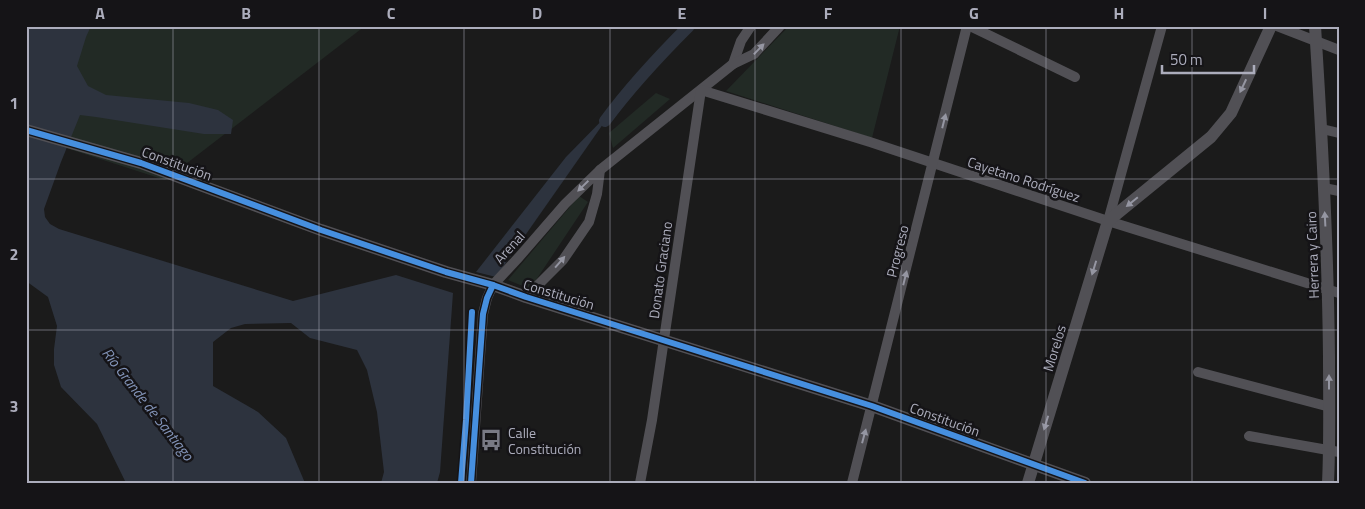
<svg xmlns="http://www.w3.org/2000/svg" width="1365" height="509" font-family="'Titillium Web',sans-serif">
<style>
.green{fill:#222a25}
.water{fill:#2d333e}
.lines{fill:none;stroke-linecap:round;stroke-linejoin:round}
.canal{stroke:#2d333e;stroke-width:12}
.minor{stroke:#515055;stroke-width:10}
.tertiary{stroke:#515055;stroke-width:12}
.cycleway-casing{stroke:#151417;stroke-width:9}
.cycleway{stroke:#468fdf;stroke-width:6}
.oneway{fill:#9596a2}
.grid{fill:none;stroke:#acadbc;stroke-width:1;stroke-opacity:0.55}
.labels{text-anchor:middle;dominant-baseline:central;stroke-width:5;stroke-linejoin:round;paint-order:stroke}
.street-label{font-size:14px;fill:#acadbc;stroke:#151417}
.poi-label{font-size:14px;fill:#acadbc;stroke:#151417;text-anchor:start}
.water-label{font-size:15px;font-style:italic;fill:#8293b7;stroke:#151417}
.neatline{fill:none;stroke:#acadbc;stroke-width:2}
.grid-label{font-size:16px;text-anchor:middle;font-weight:bold;fill:#acadbc}
</style>
<rect width="100%" height="100%" fill="#1b1b1b"/>
<!-- green -->
<g class="green">
<path d="M26,26H365L165,180L26,135Z"/>
<path d="M789,26H900L872,138L726,91Z"/>
<path d="M656,93L670,99L613,148L609,133Z"/>
<path d="M579,196L588,202L530,289L508,280Z"/>
</g>
<!-- water -->
<g class="water">
<path d="M26,26H91L86,37L77,66L88,86L106,95L189,103L218,110L233,120L231,134H204L96,117L80,115L61,162L44,209L45,217L50,224L59,229L293,301L396,275L453,293L440,472L437,483H381L384,472L377,412L367,370L357,350L310,338L291,323L245,324L231,328L213,342V386L258,412L286,438L305,483H126L97,424L61,387L54,365V349L57,326L48,297L26,281Z"/>
<path d="M615,107L496,277L476,272L566,157Z"/>
</g>
<g class="lines">
<!-- canal -->
<path class="canal" d="M605,121C630,87 659,56 689,26"/>
<!-- minor -->
<g class="minor">
<path d="M970,26L1075,77"/>
<path d="M1277,26L1339,50"/>
<path d="M733,64L741,41L751,26"/>
<path d="M1322,129L1339,133"/>
<path d="M600,170L733,64L754,54L780,26"/>
<path d="M1324,188L1339,191"/>
<path d="M1108,221L1162,26"/>
<path d="M1198,372L1330,407"/>
<path d="M1249,436L1339,452"/>
<path d="M471,483L483,314L487,298L493,285L519,257L565,204L600,170L597,194L589,222L563,260L526,297"/>
<path d="M640,483L652,420L701,90L870,142L1108,221L1339,293"/>
<path d="M852,483L967,26"/>
</g>
<!-- tertiary -->
<g class="tertiary">
<path d="M1315,26C1322,136 1328,247 1329,357C1329,399 1330,441 1328,483"/>
<path d="M26,130L141,163L321,230L446,272L493,285L526,297L872,406L1085,483"/>
<path d="M1028,483L1108,221L1211,137L1231,113L1271,26"/>
</g>
<!-- cycleway casing -->
<g class="cycleway-casing">
<g id="cycleway">
<path d="M26,130L141,163L321,230L446,272L493,285L526,297L872,406L1085,483"/>
<path d="M461,483L466,420L472,312"/>
<path d="M471,483L483,314L487,298L493,285"/>
</g>
</g>
<!-- cycleway -->
<use href="#cycleway" class="cycleway"/>
</g>
<!-- one-way arrows -->
<defs><path id="oneway-solid" d="M-6-.8H1V-3.2L6.5 0L1 3.2V.8H-6Z" transform="scale(1.25)"/></defs>
<g class="oneway">
<use href="#oneway-solid" transform="translate(759 49) rotate(-46)"/>
<use href="#oneway-solid" transform="translate(1243 86) rotate(115)"/>
<use href="#oneway-solid" transform="translate(944 121) rotate(-76)"/>
<use href="#oneway-solid" transform="translate(583 186) rotate(136)"/>
<use href="#oneway-solid" transform="translate(1132 202) rotate(141)"/>
<use href="#oneway-solid" transform="translate(1325 219) rotate(-93)"/>
<use href="#oneway-solid" transform="translate(560 262) rotate(-49)"/>
<use href="#oneway-solid" transform="translate(1094 268) rotate(107)"/>
<use href="#oneway-solid" transform="translate(905 278) rotate(-76)"/>
<use href="#oneway-solid" transform="translate(1329 382) rotate(-90)"/>
<use href="#oneway-solid" transform="translate(1046 423) rotate(107)"/>
<use href="#oneway-solid" transform="translate(864 436) rotate(-75)"/>
</g>
<!-- grid -->
<path class="grid" d="M173,26V483M319,26V483M464,26V483M610,26V483M755,26V483M901,26V483M1046,26V483M1192,26V483M26,179H1339M26,330H1339"/>
<!-- icons -->
<defs>
<g id="bus-bare" transform="scale(1.725)"><path d="M-5-6H5V4H4V6H2V4H-2V6H-4V4H-5ZM-3.5-4V0h7V-4ZM-3.5 1.2v1.5H-2V1.2ZM2 1.2v1.5H3.5V1.2Z" fill="#797a84" stroke="#151417" stroke-width="2.5" paint-order="stroke"/></g>
</defs>
<g fill-rule="evenodd">
<use href="#bus-bare" x="491" y="440"/>
</g>
<g class="labels">
<!-- street labels -->
<g class="street-label">
<text transform="translate(177 163) rotate(20)">Constitución</text>
<text transform="translate(1024 179) rotate(18)">Cayetano Rodríguez</text>
<text transform="translate(509 247) rotate(-48)">Arenal</text>
<text transform="translate(897 251) rotate(-76)">Progreso</text>
<text transform="translate(1312 255) rotate(-92)">Herrera y Cairo</text>
<text transform="translate(660 270) rotate(-82)">Donato Graciano</text>
<text transform="translate(559 294) rotate(17)">Constitución</text>
<text transform="translate(1054 348) rotate(-73)">Morelos</text>
<text transform="translate(945 419) rotate(20)">Constitución</text>
</g>
<!-- poi labels -->
<g class="poi-label">
<text x="508" y="432">Calle<tspan x="508" dy="16">Constitución</tspan></text>
</g>
<!-- water labels -->
<g class="water-label">
<text transform="translate(148 404) rotate(52)">Río Grande de Santiago</text>
</g>
</g>
<!-- border -->
<rect width="1365" height="509" fill="none" stroke="#151417" stroke-width="55"/>
<!-- scale -->
<path d="M1162 65v8h92v-8" fill="none" stroke="#acadbc" stroke-width="2.5"/>
<text x="1170" y="65" font-size="15" fill="#acadbc" stroke="#151417" stroke-width="4" paint-order="stroke">50 m</text>
<rect x="28" y="28" width="1310" height="454" class="neatline"/>
<g class="grid-label">
<text x="100" y="19">A</text>
<text x="246" y="19">B</text>
<text x="391" y="19">C</text>
<text x="537" y="19">D</text>
<text x="682" y="19">E</text>
<text x="828" y="19">F</text>
<text x="974" y="19">G</text>
<text x="1119" y="19">H</text>
<text x="1265" y="19">I</text>
<text x="14" y="109">1</text>
<text x="14" y="260">2</text>
<text x="14" y="412">3</text>
</g>
</svg>
